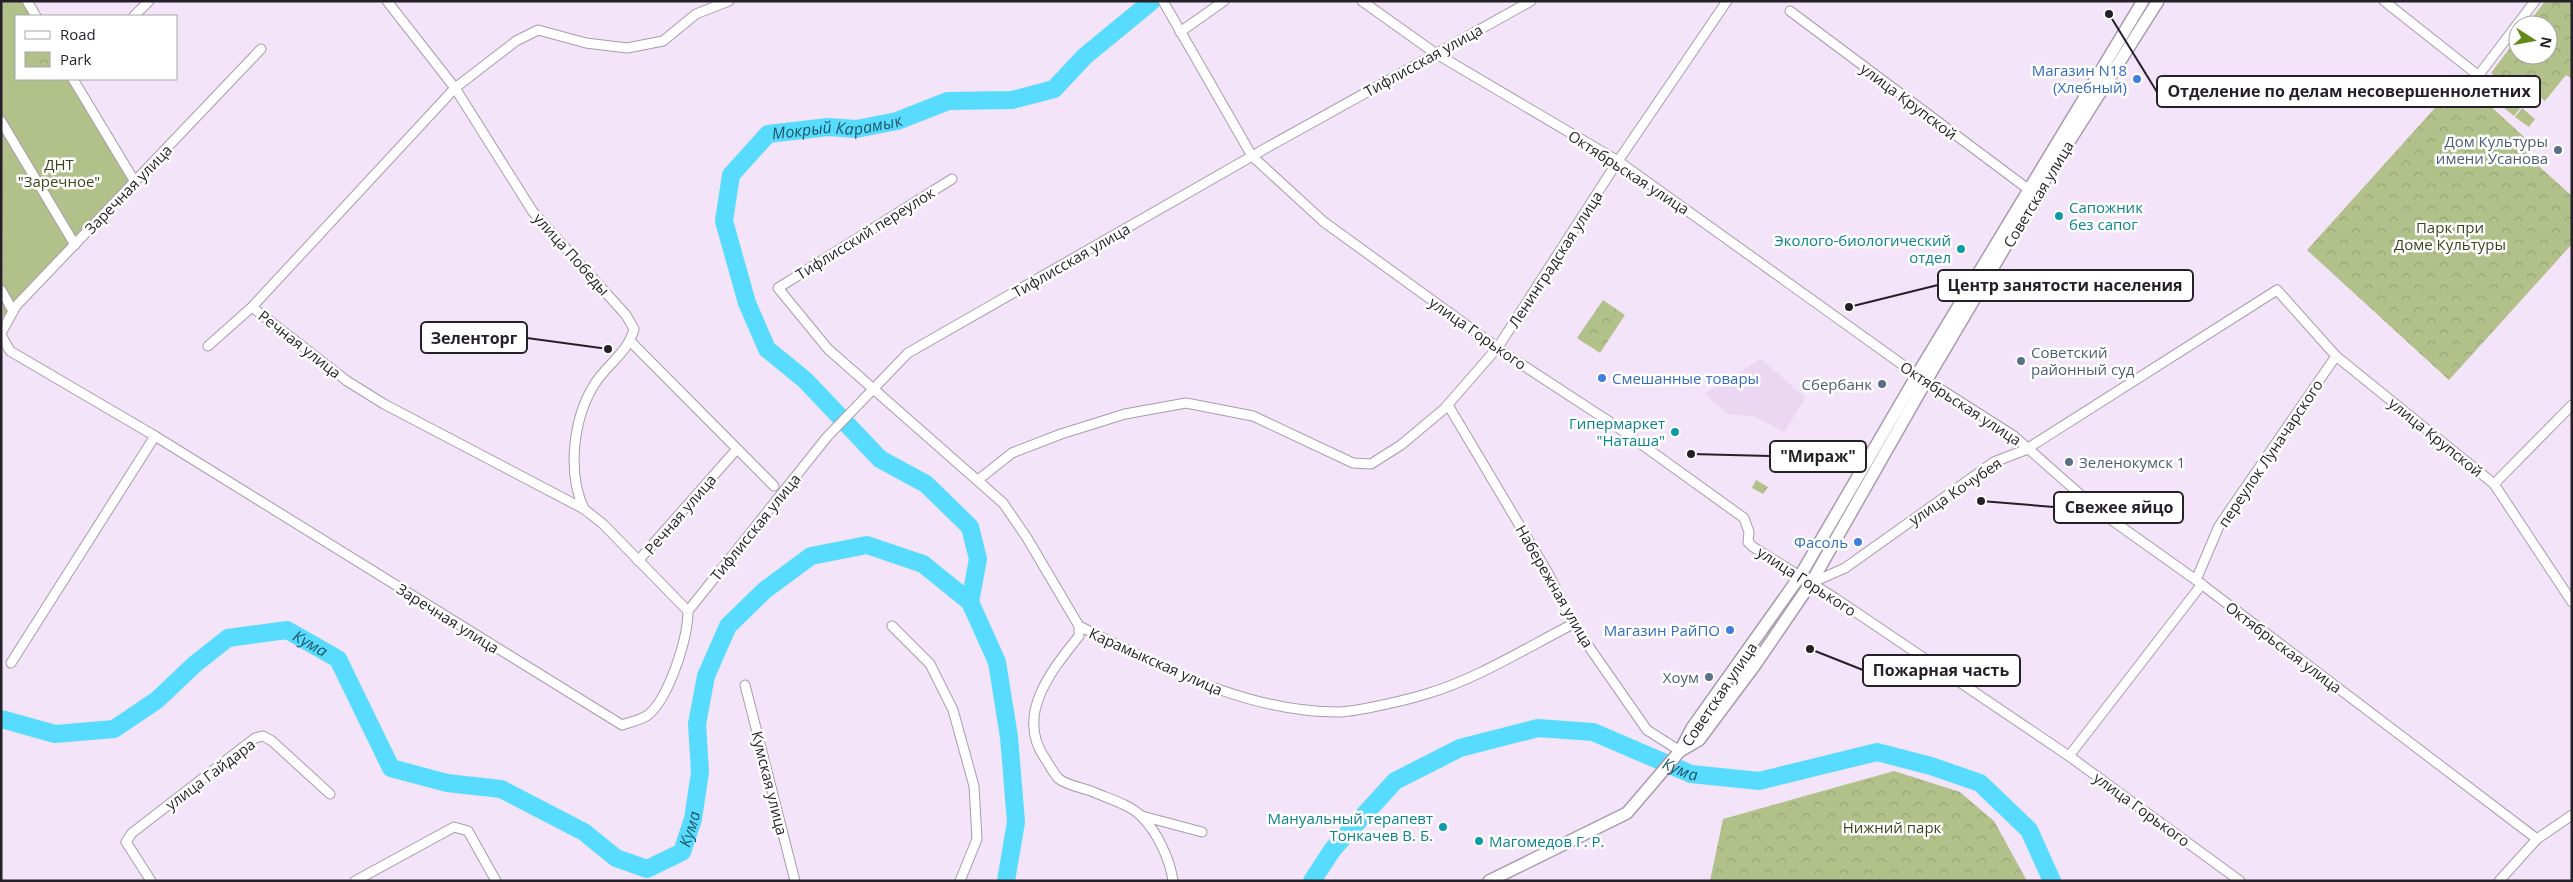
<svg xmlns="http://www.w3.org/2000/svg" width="2573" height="882" font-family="'Open Sans',sans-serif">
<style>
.built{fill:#ebd7f2}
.green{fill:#b2c18a}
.park{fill:url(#park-crowns)}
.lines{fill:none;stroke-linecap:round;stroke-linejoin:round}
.river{stroke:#57dcff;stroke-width:18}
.minor-casing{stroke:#a99bae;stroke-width:11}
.tertiary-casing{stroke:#a99bae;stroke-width:14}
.minor{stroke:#fff;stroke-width:9}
.tertiary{stroke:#fff;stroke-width:11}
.shop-dot{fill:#3f7fe0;stroke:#fff;stroke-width:2}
.service-dot{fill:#5c6f8a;stroke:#fff;stroke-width:2}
.culture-dot{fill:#0f9aa8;stroke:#fff;stroke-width:2}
.labels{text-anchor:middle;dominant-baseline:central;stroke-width:5;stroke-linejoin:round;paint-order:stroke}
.street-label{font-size:15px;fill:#251f27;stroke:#fff}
.shop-label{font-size:15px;fill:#366cbe;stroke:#fff;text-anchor:end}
.service-label{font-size:15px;fill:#4e5e75;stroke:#fff;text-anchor:end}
.park-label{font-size:15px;fill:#3c451d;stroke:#fff}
.culture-label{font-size:15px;fill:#0d838f;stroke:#fff;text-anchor:end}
.water-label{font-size:16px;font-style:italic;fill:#205766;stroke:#fff}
.leader{fill:none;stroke:#251f27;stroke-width:2}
.callout-dot{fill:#251f27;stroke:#fff;stroke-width:2}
.callout{fill:#fff;stroke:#251f27;stroke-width:2}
.callout-label{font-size:16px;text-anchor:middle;font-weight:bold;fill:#251f27}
</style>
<defs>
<pattern id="park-crowns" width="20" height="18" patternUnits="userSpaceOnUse" patternTransform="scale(1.25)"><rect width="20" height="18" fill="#b2c18a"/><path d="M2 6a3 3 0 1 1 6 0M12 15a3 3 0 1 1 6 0" fill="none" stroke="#99a577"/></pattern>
</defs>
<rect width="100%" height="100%" fill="#f4e4f9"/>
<!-- built -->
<path class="built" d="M1761,359L1806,398L1784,432L1754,416L1728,414L1704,394Z"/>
<!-- green -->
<g class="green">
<path d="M1,1H32L40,16H16V79H73L128,181L3,317Z"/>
<path d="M2504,93L2521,107L2514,116L2497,102Z"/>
<path d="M2522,108L2535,119L2529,127L2515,117Z"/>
</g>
<!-- park -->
<g class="park">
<path d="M2545,1H2572V79L2566,75L2545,101L2528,88L2520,97L2491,73L2518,37V55H2548V25H2527Z"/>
<path d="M2461,79L2534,146L2527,153L2535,160L2533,161L2572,196V244L2449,380L2307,250Z"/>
<path d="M1603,300L1625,315L1600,353L1577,338Z"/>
<path d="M1756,480L1768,487L1763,494L1752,488Z"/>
<path d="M1894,771L1960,792L1994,821L2027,881H1710L1723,819Z"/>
</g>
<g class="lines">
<!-- river -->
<g class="river">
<path id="s1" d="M970,602L978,559L970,527L926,484L880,459L805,380L767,349L747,303L724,221L731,175L768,134L828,127L856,129L897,121L948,101L1012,100L1054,89L1085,56L1152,1"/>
<path id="s2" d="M1,719L55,734L114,729L157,700L195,664L228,638L287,630L338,659L391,768L447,783L501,789L584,832L616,858L647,869L682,852L693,819L700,772L697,724L706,676L728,626L765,590L811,556L867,545L923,564L970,602L997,662L1009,737L1016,822L1006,881"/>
<path id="s3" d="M1312,881L1333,849L1395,781L1460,748L1538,728L1593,732L1691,774L1759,781L1877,752L1931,766L1980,783L2029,830L2052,881"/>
</g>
<!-- minor casing -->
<g class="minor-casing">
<g id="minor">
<path d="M27,1L36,16"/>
<path d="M387,1L455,88L533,212L626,315L634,329C628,353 606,365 594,385C573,419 567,473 584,509"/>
<path d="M1163,1L1252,156L1324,222L1509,356L1616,426L1744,518L1749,532L1748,542L1753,547L1835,598L2069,756L2240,881"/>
<path d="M1362,1L1435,53L1618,161L1907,368L2014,436L2099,511L2196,580L2537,839"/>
<path d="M2384,1L2484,80"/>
<path d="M1790,11L2028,189"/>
<path d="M134,16L149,1"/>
<path d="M1180,32L1224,1"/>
<path d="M2478,76L2535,1"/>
<path d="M73,79L135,182"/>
<path d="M1,121L75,245"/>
<path d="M952,179L778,288L828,349L1003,503L1027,538L1079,626V636C1051,671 1014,716 1046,760C1050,766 1054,774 1059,779C1067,785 1082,788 1091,791C1106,798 1130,804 1142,817C1157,832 1170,859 1173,881"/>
<path d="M1,290L13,311"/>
<path d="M1,333L16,306L261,49"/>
<path d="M1,335L10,351L155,436L622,725C630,722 641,720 648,715C669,698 688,638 688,611"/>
<path d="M631,342L774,486"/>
<path d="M208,346L252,307"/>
<path d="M1448,405L1548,573L1573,624L1647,730L1680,751"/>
<path d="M978,480L1012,453L1061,434L1125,414L1186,403L1253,416L1353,463L1371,464L1401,445L1444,409L1498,347L1618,161L1727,1"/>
<path d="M2494,484L2572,405"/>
<path d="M638,561L737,449"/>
<path d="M2196,580L2219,526L2336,356"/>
<path d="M1811,583L1845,568L1994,462L2025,450L2277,290L2336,356L2494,484L2572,602"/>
<path d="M688,611L603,524L584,509L384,404L347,381L252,307L455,88L516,41L538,30L586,43L627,48L663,41L696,14L729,1"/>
<path d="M688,611L827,437L908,353L1268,147L1531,1"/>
<path d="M892,626L930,664L953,710L974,786L977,839L960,881"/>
<path d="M1079,626C1161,666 1247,713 1340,712C1359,711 1407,700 1426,694C1477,679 1526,648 1573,624"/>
<path d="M11,663L155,436"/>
<path d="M745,685L795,881"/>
<path d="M2069,756L2202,584"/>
<path d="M1142,816L1202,832"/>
<path d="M151,881L126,842L132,833L255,738L263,736L272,741L330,794"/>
<path d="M355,881L454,827L468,831L496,881"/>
<path d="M2499,881L2537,839L2572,815"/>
</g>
</g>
<!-- tertiary casing -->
<g class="tertiary-casing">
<g id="tertiary">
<path d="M1680,751L1699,740L1755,665L1811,583L1926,381L2041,186L2158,1"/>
<path d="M1489,881L1627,813L1680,751L1692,728L1800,576L1923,365L2143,1"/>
</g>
</g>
<!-- minor -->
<use href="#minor" class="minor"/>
<!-- tertiary -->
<use href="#tertiary" class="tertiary"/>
</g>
<!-- markers -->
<g class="shop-dot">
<circle cx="2137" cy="79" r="5"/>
<circle cx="1602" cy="378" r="5"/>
<circle cx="1858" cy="542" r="5"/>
<circle cx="1730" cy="630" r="5"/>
</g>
<g class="service-dot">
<circle cx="2558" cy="150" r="5"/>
<circle cx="2021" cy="361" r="5"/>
<circle cx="1882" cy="384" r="5"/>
<circle cx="2069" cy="462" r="5"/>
<circle cx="1709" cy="677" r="5"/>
</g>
<g class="culture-dot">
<circle cx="2059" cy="216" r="5"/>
<circle cx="1961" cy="249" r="5"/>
<circle cx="1675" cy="432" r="5"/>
<circle cx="1443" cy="827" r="5"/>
<circle cx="1479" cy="841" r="5"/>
</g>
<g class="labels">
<!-- street labels -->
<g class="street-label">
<text transform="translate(1423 60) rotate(-29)">Тифлисская улица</text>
<text transform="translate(1909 101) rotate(37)">улица Крупской</text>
<text transform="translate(1629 172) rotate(33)">Октябрьская улица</text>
<text transform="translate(128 189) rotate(-46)">Заречная улица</text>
<text transform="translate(2038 194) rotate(-59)">Советская улица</text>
<text transform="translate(865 233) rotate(-32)">Тифлисский переулок</text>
<text transform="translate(572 254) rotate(48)">улица Победы</text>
<text transform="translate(1555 259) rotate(-57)">Ленинградская улица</text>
<text transform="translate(1071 260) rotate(-30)">Тифлисская улица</text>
<text transform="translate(1478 333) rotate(35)">улица Горького</text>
<text transform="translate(300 344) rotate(38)">Речная улица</text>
<text transform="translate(1961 403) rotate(33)">Октябрьская улица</text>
<text transform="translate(2436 437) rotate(39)">улица Крупской</text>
<text transform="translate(2270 453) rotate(-56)">переулок Луначарского</text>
<text transform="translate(1955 491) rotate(-34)">улица Кочубея</text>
<text transform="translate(680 514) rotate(-49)">Речная улица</text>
<text transform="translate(755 527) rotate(-51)">Тифлисская улица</text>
<text transform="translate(1807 581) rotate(33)">улица Горького</text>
<text transform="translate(1555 586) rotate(60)">Набережная улица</text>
<text transform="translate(448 618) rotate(32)">Заречная улица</text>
<text transform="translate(2284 647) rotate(37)">Октябрьская улица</text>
<text transform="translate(1156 661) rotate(24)">Карамыкская улица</text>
<text transform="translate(1719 694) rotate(-56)">Советская улица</text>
<text transform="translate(210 774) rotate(-37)">улица Гайдара</text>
<text transform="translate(770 783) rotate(76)">Кумская улица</text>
<text transform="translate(2142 809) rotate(36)">улица Горького</text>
</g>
<!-- shop labels -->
<g class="shop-label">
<text x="2127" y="70">Магазин N18<tspan x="2127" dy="17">(Хлебный)</tspan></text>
<text x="1612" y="378" text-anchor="start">Смешанные товары</text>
<text x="1848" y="542">Фасоль</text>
<text x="1720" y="630">Магазин РайПО</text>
</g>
<!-- service labels -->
<g class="service-label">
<text x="2548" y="141">Дом Культуры<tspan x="2548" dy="17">имени Усанова</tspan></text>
<text x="2031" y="352" text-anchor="start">Советский<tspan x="2031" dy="17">районный суд</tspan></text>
<text x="1872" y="384">Сбербанк</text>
<text x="2079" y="462" text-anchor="start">Зеленокумск 1</text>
<text x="1699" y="677">Хоум</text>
</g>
<!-- park labels -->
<g class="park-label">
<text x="59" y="164">ДНТ<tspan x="59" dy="17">"Заречное"</tspan></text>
<text x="2450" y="227">Парк при<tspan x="2450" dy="17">Доме Культуры</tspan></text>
<text x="1892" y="827">Нижний парк</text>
</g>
<!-- culture labels -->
<g class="culture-label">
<text x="2069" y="207" text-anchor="start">Сапожник<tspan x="2069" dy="17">без сапог</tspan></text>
<text x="1951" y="240">Эколого-биологический<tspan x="1951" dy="17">отдел</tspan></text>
<text x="1665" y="423">Гипермаркет<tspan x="1665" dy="17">"Наташа"</tspan></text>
<text x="1433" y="818">Мануальный терапевт<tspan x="1433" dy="17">Тонкачев В. Б.</tspan></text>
<text x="1489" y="841" text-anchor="start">Магомедов Г. Р.</text>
</g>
<!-- water labels -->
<g class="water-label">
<text stroke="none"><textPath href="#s1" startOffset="655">Мокрый Карамык</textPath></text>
<text stroke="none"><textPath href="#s2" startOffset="348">Кума</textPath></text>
<text stroke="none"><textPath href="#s3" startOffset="434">Кума</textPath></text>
<text stroke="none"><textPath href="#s2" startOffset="844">Кума</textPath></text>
</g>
</g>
<!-- callouts -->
<path class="leader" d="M2109 14L2157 92M1849 307L1938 285M608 349L527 338M1691 454L1770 456M1981 501L2054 507M1810 649L1863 670"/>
<g class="callout-dot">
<circle cx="2109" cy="14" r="5"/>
<circle cx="1849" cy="307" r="5"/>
<circle cx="608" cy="349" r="5"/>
<circle cx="1691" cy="454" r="5"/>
<circle cx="1981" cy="501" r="5"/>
<circle cx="1810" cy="649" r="5"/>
</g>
<g class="callout">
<rect x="2157" y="76" width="383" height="31" rx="5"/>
<rect x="1938" y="270" width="255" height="31" rx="5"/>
<rect x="421" y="322" width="106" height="31" rx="5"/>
<rect x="1770" y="441" width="96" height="31" rx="5"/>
<rect x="2054" y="492" width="129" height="31" rx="5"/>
<rect x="1863" y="655" width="157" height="31" rx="5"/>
</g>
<g class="callout-label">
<text x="2349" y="97">Отделение по делам несовершеннолетних</text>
<text x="2065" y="291">Центр занятости населения</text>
<text x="474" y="344">Зеленторг</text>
<text x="1818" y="462">"Мираж"</text>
<text x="2119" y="513">Свежее яйцо</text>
<text x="1941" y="676">Пожарная часть</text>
</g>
<!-- border -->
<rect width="2573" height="882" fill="none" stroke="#251f27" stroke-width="5"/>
<!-- legend -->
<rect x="15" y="15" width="162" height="65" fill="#ffffff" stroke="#a8a5a9"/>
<rect x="25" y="31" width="25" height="8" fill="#ffffff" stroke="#a8a5a9"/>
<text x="60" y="40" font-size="15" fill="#251f27">Road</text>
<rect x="25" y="52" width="25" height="15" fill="url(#park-crowns)" stroke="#a8a5a9"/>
<text x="60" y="65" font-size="15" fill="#251f27">Park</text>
<!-- north arrow -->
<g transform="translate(2533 40) rotate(101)"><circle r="24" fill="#ffffff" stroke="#a8a5a9"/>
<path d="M0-4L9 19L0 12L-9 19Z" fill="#618a18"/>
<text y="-8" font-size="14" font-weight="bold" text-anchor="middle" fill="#251f27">N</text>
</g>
</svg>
